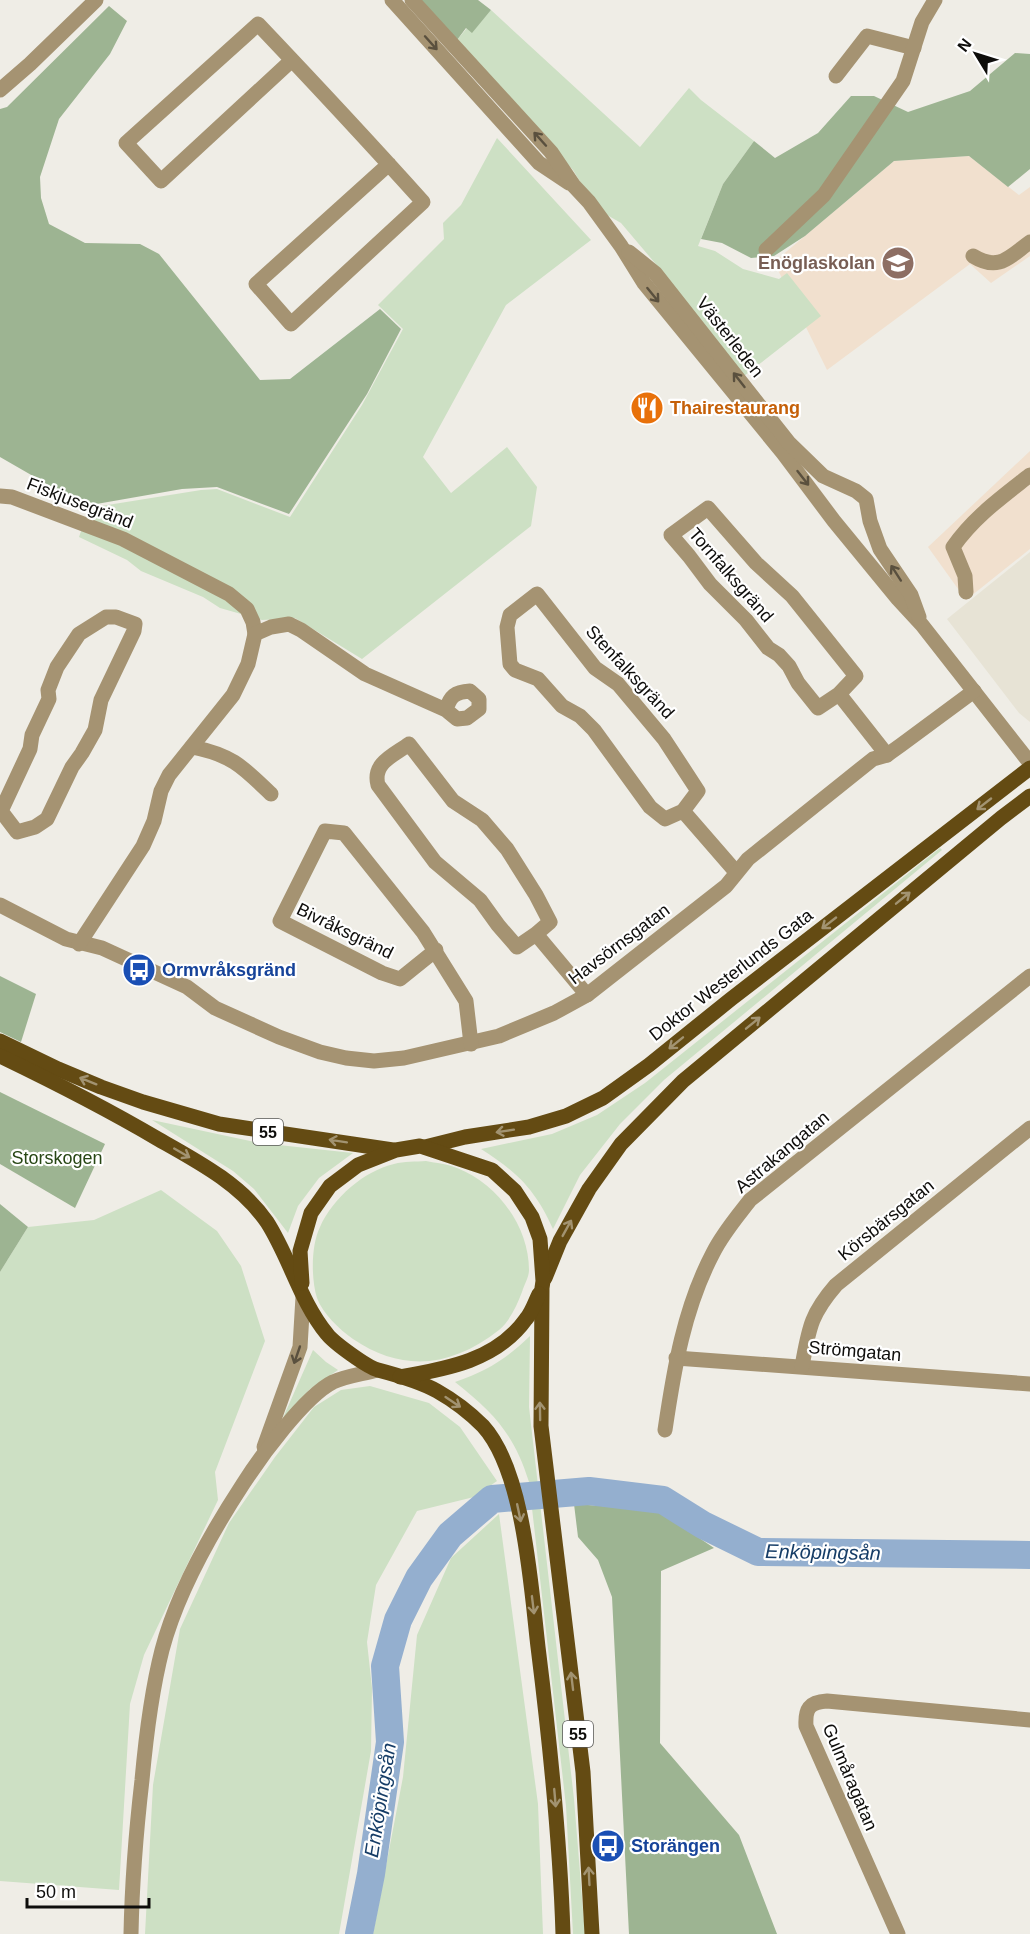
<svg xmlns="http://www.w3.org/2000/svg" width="1030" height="1934" font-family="Arial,sans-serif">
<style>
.built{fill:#e7e3d5}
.education{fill:#f1e0ce}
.green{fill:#cde0c4}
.forest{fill:#9db492}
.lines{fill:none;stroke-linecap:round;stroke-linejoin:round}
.river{stroke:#94afcf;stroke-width:28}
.minor{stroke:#a59372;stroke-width:15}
.major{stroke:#644b13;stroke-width:15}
.oneway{stroke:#5a503e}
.oneway2{stroke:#a29371}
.labels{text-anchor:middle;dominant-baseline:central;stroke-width:4.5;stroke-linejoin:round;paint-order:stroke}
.shield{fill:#fff;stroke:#565654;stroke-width:1.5}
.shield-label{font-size:16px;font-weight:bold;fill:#0e0d0b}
.education-label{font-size:18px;font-weight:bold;fill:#785e54;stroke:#fff;text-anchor:end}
.street-label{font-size:18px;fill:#0e0d0b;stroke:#fff}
.food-label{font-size:18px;font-weight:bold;fill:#c56008;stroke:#fff;text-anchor:start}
.transit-label{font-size:18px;font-weight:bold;fill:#164399;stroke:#fff;text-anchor:start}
.park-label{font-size:18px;fill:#274614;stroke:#fff}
.water-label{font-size:20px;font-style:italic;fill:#163d67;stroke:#fff}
</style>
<rect width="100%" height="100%" fill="#efede6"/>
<!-- built -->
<path class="built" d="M1030,552V722L1019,713L947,619Z"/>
<!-- education -->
<g class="education">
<path d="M969,156L1019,195L1030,187V256L991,283L970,264L827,370L774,262L894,161Z"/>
<path d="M1030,451V549L966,600L928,547Z"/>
</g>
<!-- green -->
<g class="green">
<path d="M491,10L640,147L689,88L701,100L754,141L723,184L698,246L715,251L743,269L779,279L787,273L821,316L744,376L660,269L621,223L607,215L584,188L573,170L457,40L467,28L472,32Z"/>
<path d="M497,138L591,240L506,305L423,457L451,493L507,447L537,487L531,526L362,659L295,618L262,620L220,608L203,597L141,571L127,560L79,537L89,508L201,490L217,489L290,517L362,405L403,329L378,305L444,239L443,223L461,205Z"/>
<path d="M940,848L942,850L664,1080L620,1124L580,1175L553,1229C535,1189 517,1172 481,1149L552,1134L597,1115L645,1083Z"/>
<path d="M152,1120L260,1143L353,1153L319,1178L298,1206L288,1233L254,1189L233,1171Z"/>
<path d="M426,1161C436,1163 448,1164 457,1168C498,1184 529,1227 529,1270C529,1277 524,1285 522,1292C517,1305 510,1321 499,1330C452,1367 403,1373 353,1339C339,1329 323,1314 317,1298C311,1279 311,1245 320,1227C333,1198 364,1171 394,1164C404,1161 416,1162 426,1161Z"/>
<path d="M161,1190L217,1231L241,1266L265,1341L215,1472L218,1500L144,1655L130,1704L119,1890L0,1881V1272L28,1227L94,1220Z"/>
<path d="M530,1336L529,1407L574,1799L585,1934H573L566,1806L529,1482C514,1434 494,1413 455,1382C487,1371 506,1359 530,1336Z"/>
<path d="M313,1350L326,1362L338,1370L310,1389L282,1420Z"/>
<path d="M370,1386L429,1403L460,1427L497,1481L474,1497L417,1511L376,1585L367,1642L372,1688L371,1751L339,1934H145L153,1785L180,1629L229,1523L275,1457L314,1407L341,1390Z"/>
<path d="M499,1514L538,1804L543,1934H373L403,1777L417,1635L451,1558Z"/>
</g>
<!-- forest -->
<g class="forest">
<path d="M419,0H478L491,10L472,33L466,28L457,40Z"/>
<path d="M109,6L127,21L110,54L59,119L40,177L41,198L49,224L85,243L140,244L159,254L260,380L290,379L380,309L401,329L367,394L289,514L217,487L182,489L85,506L0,457V109L7,107Z"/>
<path d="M1015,53L1030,54V169L1008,187L969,156L894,161L805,236L774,256L751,258L722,243L701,239L723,184L754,141L775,158L818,133L851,96H874L908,112L970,91Z"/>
<path d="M0,976L36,994L21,1042L0,1032Z"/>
<path d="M0,1092L105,1144L75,1208L0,1164Z"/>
<path d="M0,1204L28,1227L0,1272Z"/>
<path d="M574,1504L658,1510L714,1548L661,1571L660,1743L739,1835L777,1934H629L612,1597L598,1560L578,1537Z"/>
</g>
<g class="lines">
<!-- river -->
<path class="river" d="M359,1934L371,1874L390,1742L385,1666L398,1620L419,1578L450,1535L492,1499L589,1491L663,1500L703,1525L758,1552L1030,1555"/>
<!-- minor -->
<g class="minor">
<path d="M392,0L539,163L569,183"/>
<path d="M412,0L551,152L574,186L589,202L621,246L644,283L783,453L834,521L898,599L922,625L1030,763"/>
<path d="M292,60L161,181L126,143L258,24C314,83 369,142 423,202L291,324L256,284L389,164"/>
<path d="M836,76L867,36L914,48"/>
<path d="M0,90L30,64L96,0"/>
<path d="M766,250L824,195L903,81L922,22L935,0"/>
<path d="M629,252L655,273L789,443L823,476L856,491L866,499L870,521L880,549L911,595L919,617"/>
<path d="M973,256C999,272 1009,257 1030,242"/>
<path d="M0,496L12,497L123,539L229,594L247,609L253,622L255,634"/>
<path d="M966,592L965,576L953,547C974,517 1002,497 1030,475"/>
<path d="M106,617H116L135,624L134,631L101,700L95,730L82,753L72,767L47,819L35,827L17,832L1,811L30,749L32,735L49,699L48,690L57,667L79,634Z"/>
<path d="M839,694L818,708L798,683L789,666L779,655L768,648L746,620L710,584L689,556L671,535L708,508L756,563L792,596L856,676L839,694L887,755"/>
<path d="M192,747C232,755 242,766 271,794"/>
<path d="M683,811L665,819L650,807L594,730L580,716L562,706L538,679L515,670L510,664L507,627L510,615L537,594L595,668L618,684L664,739L698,791L683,811L736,872"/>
<path d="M0,905L66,939L102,948L187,987L215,1008L279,1037L320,1052L346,1058L374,1061L404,1058L499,1036L554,1013L587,995L726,886L748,859L873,759L887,755L901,745L974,691"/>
<path d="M536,934L517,947L498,925L480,900L435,862L378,785C372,763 394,755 409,744L453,801L482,820L507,849L536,895L550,922L536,934L587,995"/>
<path d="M79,944L143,846L154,821L161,791L169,775L233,695L248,664L255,634L271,627L289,624L301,630L365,674L446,710L457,719L467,718L479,709V699L470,691C455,692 450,696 446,710"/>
<path d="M436,950L400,979L382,973L280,921L325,831L344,833L423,932L466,1001L471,1044"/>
<path d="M676,1358L1030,1384"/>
<path d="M802,1366C809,1329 810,1315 836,1285L1030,1128"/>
<path d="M665,1430C674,1369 684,1308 713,1253C723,1233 737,1217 750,1200L1030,976"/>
<path d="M264,1447L300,1347L303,1297"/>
<path d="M131,1934C132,1882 136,1832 142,1780C146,1736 151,1693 162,1650C177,1593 211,1533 243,1484C261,1456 305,1396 333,1382C346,1376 363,1374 377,1370"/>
<path d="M898,1934L806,1726C805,1709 809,1702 827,1701L1030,1720"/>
</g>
<!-- major -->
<g class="major">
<path d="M0,1041L58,1069L101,1087L143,1102L219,1124L393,1150"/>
<path d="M0,1056C54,1082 107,1109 158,1139C197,1161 241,1184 267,1222C290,1258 300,1301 327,1334C334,1343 367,1367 378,1370C397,1375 419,1381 437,1391C453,1400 470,1413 483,1426C524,1471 531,1587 538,1647C550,1743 560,1838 563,1934"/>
<path d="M425,1147L465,1137L529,1127L566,1116L603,1098L649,1065L731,999L1030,768"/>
<path d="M545,1278L560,1241L589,1189L621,1144L683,1081L1001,818L1030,796"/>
<path d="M302,1283L300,1251L311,1213L330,1186L358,1165L396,1150L420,1146L492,1170L515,1191L532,1217L540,1239L543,1281L542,1288L541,1426L583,1772L592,1934"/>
<path d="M400,1377C447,1369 497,1360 526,1319C532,1312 535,1302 539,1294"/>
</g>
</g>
<!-- one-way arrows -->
<defs><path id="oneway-shaft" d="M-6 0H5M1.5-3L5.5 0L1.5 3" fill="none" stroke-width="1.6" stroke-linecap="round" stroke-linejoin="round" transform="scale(1.5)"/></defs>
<g class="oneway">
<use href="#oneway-shaft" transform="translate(431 43) rotate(48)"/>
<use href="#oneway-shaft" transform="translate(540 139) rotate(-132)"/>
<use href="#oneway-shaft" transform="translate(653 295) rotate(51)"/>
<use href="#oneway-shaft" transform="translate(739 380) rotate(-128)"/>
<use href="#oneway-shaft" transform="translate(803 478) rotate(52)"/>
<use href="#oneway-shaft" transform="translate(896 573) rotate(-123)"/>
<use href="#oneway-shaft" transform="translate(297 1355) rotate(109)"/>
</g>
<g class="oneway2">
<use href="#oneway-shaft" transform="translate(984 804) rotate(142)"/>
<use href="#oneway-shaft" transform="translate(903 898) rotate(-39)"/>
<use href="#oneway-shaft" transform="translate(829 923) rotate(142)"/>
<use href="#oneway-shaft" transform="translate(753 1023) rotate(-39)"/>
<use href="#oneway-shaft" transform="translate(676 1043) rotate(141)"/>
<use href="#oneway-shaft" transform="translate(88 1081) rotate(-158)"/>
<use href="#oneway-shaft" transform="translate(505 1131) rotate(171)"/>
<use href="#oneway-shaft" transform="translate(338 1141) rotate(-171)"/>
<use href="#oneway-shaft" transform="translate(182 1153) rotate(30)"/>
<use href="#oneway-shaft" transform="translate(567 1228) rotate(-61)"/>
<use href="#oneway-shaft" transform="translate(453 1402) rotate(34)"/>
<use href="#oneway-shaft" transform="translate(540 1411) rotate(-91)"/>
<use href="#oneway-shaft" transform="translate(519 1513) rotate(78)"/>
<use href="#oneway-shaft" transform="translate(533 1605) rotate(83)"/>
<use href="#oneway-shaft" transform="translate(572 1681) rotate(-97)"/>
<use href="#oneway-shaft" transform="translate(555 1798) rotate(85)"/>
<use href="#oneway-shaft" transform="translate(589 1876) rotate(-93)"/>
</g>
<!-- icons -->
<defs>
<g id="school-disc" transform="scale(1.725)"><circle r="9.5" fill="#8d6e63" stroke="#fff"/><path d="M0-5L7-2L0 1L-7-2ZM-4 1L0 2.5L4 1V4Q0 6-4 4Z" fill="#fff"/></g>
<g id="restaurant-disc" transform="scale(1.725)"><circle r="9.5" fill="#e8710a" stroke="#fff"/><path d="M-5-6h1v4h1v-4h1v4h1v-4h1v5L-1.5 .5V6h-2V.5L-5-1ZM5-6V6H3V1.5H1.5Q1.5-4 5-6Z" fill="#fff"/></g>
<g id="bus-disc" transform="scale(1.725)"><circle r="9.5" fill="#1a4fb4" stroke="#fff"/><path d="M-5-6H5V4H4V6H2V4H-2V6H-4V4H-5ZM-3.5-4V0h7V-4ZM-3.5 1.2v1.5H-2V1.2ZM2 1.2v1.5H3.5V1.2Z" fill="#fff"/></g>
</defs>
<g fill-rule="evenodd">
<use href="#school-disc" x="898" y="263"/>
<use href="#restaurant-disc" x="647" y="408"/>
<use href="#bus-disc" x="139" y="970"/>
<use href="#bus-disc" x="608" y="1846"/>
</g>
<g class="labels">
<!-- shield labels -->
<g class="shield">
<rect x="253" y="1119" width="30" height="26" rx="4.5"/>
<rect x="563" y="1721" width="30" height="26" rx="4.5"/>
</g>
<g class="shield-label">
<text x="268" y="1132">55</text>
<text x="578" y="1734">55</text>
</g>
<!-- education labels -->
<g class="education-label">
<text x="875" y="263">Enöglaskolan</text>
</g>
<!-- street labels -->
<g class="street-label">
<text transform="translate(730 337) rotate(52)">Västerleden</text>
<text transform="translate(80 503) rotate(21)">Fiskjusegränd</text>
<text transform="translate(731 575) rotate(49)">Tornfalksgränd</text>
<text transform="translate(630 672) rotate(47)">Stenfalksgränd</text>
<text transform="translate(345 931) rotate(26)">Bivråksgränd</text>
<text transform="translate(619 944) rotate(-37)">Havsörnsgatan</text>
<text transform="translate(731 975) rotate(-38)">Doktor Westerlunds Gata</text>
<text transform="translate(782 1152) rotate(-40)">Astrakangatan</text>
<text transform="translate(886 1220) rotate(-39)">Körsbärsgatan</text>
<text transform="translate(855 1351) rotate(5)">Strömgatan</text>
<text transform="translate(850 1777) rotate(67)">Gulmåragatan</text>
</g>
<!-- food labels -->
<g class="food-label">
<text x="670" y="408">Thairestaurang</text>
</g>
<!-- transit labels -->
<g class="transit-label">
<text x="162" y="970">Ormvråksgränd</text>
<text x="631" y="1846">Storängen</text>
</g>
<!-- park labels -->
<g class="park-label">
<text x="57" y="1158">Storskogen</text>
</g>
<!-- water labels -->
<g class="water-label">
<text transform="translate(823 1552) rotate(1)">Enköpingsån</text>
<text transform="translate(380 1800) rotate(-81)">Enköpingsån</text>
</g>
</g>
<!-- north arrow -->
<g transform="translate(976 54) rotate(308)" stroke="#ffffff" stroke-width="4.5" paint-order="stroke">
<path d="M0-4.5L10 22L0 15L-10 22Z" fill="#0e0d0b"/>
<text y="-9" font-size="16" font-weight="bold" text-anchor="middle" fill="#0e0d0b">N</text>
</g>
<!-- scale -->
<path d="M27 1898v9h122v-9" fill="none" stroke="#0e0d0b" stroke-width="3"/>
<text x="36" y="1898" font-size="18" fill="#0e0d0b" stroke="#ffffff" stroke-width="4.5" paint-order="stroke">50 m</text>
</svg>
